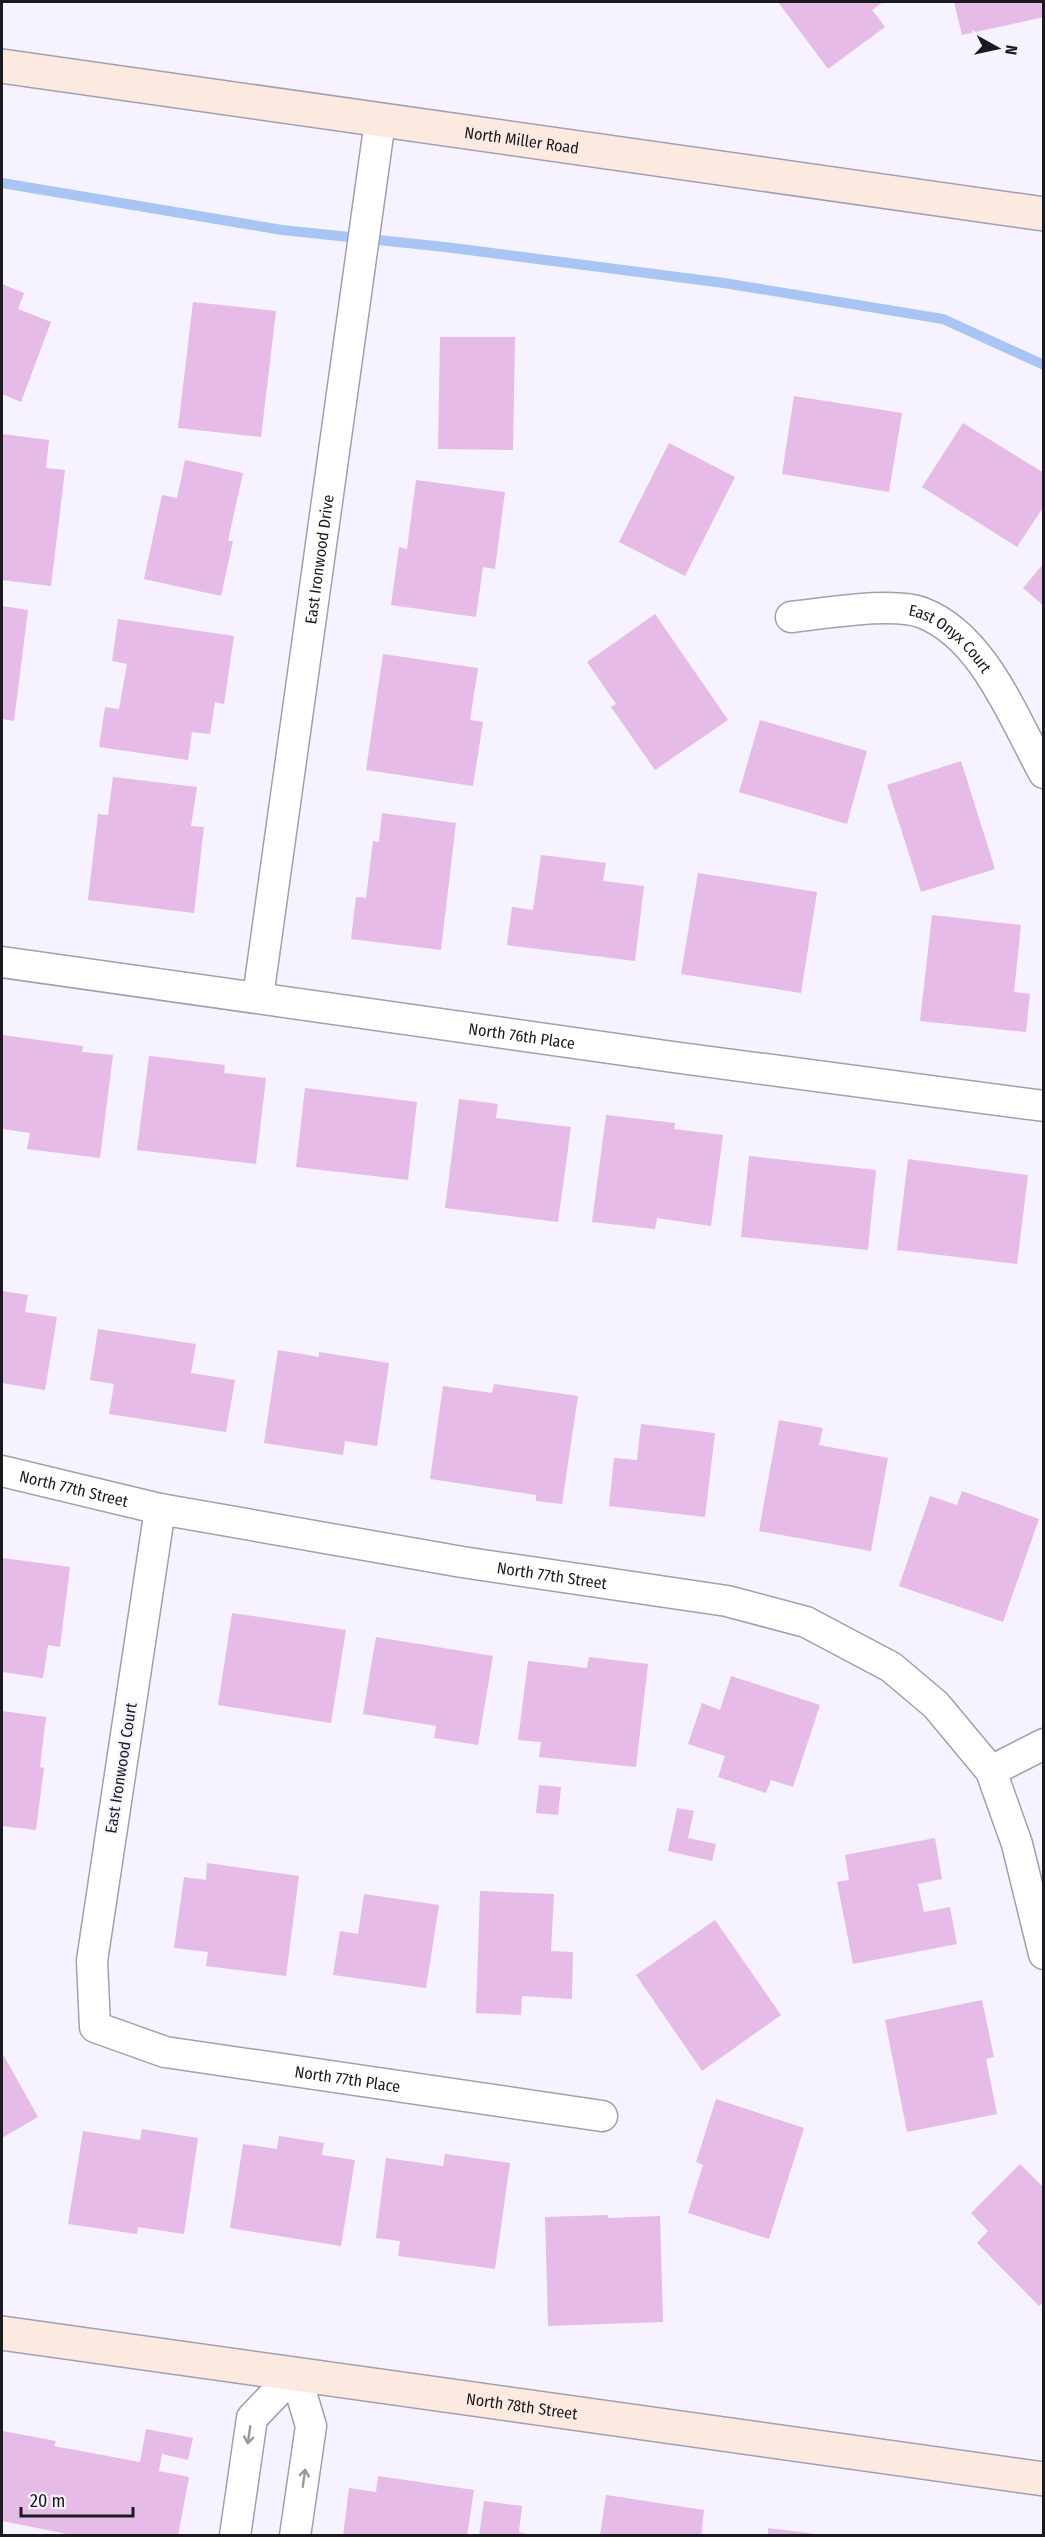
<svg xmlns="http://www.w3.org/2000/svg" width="1045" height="2537" font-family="'Fira Sans Condensed',sans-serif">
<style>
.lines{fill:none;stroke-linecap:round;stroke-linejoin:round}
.stream{stroke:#a8c5f6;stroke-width:10}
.building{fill:#e6bbe7}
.street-casing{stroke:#a49eb1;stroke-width:33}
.secondary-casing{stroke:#a49eb1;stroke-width:36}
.street{stroke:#fff;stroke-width:30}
.secondary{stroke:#fceae1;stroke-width:33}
.oneway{stroke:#99989b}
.labels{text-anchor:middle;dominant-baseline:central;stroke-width:4.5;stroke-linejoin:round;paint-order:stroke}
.street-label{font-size:16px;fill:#1c1a21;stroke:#f6f2ff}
</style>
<rect width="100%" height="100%" fill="#f6f2ff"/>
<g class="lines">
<!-- stream -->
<path class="stream" d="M2,183L282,230L445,247L724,283L943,319L1044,365"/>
</g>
<!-- building -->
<g class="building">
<path d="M778,2H883L872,10L885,27L828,69Z"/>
<path d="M954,2H1044V17L962,35Z"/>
<path d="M2,284L24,293L18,309L51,322L21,402L2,394Z"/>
<path d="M193,302L276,311L261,437L178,428Z"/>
<path d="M440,337H515L513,450L438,449Z"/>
<path d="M794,396L902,413L889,492L782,474Z"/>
<path d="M963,423L1044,473V506L1017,547L922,487Z"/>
<path d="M2,434L49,440L46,468L65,470L51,586L2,580Z"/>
<path d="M669,443L735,477L685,576L619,542Z"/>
<path d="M185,460L243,473L228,541H233L221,596L144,579L162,495L177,498Z"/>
<path d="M416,480L505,492L495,569L483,567L476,617L391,605L399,547L407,549Z"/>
<path d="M1044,563V606L1023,588Z"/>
<path d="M2,606L28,610L14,721L2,719Z"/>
<path d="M655,614L728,720L655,770L611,707L616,704L587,662Z"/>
<path d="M118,619L234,636L224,704L215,702L210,734L192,732L188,760L99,747L105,707L119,709L127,664L112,661Z"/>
<path d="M383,654L478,668L470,720L483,722L473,786L366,770Z"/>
<path d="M760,720L867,751L847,824L739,792Z"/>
<path d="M961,761L995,869L921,892L887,785Z"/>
<path d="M113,777L197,787L191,826L204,827L194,913L88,900L98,814L108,815Z"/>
<path d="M382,813L456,823L441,950L351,939L356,897L366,898L373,841L379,842Z"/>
<path d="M541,855L606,863L603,881L644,886L635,961L507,945L512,907L533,910Z"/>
<path d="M698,873L817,892L801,993L681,974Z"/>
<path d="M932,915L1021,925L1014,992L1030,994L1026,1032L920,1021Z"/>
<path d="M2,1035L83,1046L82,1052L113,1055L100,1158L27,1149L30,1133L2,1129Z"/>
<path d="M149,1056L225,1065L224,1073L266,1078L256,1164L137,1150Z"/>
<path d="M305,1088L417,1102L408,1180L296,1167Z"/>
<path d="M459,1099L498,1104L496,1118L571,1127L558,1222L445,1208Z"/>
<path d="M606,1115L675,1123L674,1129L723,1135L711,1226L657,1218L655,1229L592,1222Z"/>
<path d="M749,1156L876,1170L868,1250L741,1237Z"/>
<path d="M908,1159L1028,1175L1017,1264L897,1250Z"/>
<path d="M2,1291L28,1295L25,1312L57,1317L45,1390L2,1383Z"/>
<path d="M98,1329L196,1344L191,1373L235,1380L226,1432L109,1414L114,1384L90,1380Z"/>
<path d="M278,1350L319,1357V1352L389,1363L377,1446L345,1441L343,1455L264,1443Z"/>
<path d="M494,1384L578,1396L562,1504L536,1501V1495L430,1479L443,1386L492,1393Z"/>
<path d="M779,1420L823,1428L819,1445L888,1458L871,1551L759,1531Z"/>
<path d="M641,1424L715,1433L705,1517L609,1506L614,1458L637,1460Z"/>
<path d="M962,1491L1039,1519L1003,1622L899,1586L930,1496L957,1505Z"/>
<path d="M2,1558L70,1567L60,1647L48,1645L43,1678L2,1672Z"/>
<path d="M232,1613L346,1630L331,1723L218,1705Z"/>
<path d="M376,1637L493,1656L478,1745L434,1738L436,1726L363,1714Z"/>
<path d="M589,1657L648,1664L636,1767L539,1757L541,1742L518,1740L528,1661L587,1668Z"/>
<path d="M731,1676L820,1705L793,1787L771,1780L766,1793L718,1777L725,1756L688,1744L702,1703L720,1710Z"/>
<path d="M2,1711L46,1717L40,1767L44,1768L36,1830L2,1826Z"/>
<path d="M539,1785L561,1787L558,1815L536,1813Z"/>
<path d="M677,1808L694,1811L688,1838L716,1844L712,1861L668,1851Z"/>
<path d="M935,1838L942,1879L918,1884L924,1912L950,1907L957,1944L853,1964L837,1882L849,1880L845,1855Z"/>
<path d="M207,1863L299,1876L286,1976L206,1966L208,1952L174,1948L184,1877L206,1880Z"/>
<path d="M480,1891L554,1894L551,1951L573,1952L572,1999L522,1996L521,2015L476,2013Z"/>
<path d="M364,1894L439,1905L426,1988L333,1975L340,1931L358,1934Z"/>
<path d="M715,1920L781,2015L702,2071L636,1975Z"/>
<path d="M982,2000L994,2057L986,2059L997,2114L907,2132L885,2020Z"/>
<path d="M4,2056L38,2117L2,2138V2057Z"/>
<path d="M716,2099L804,2128L769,2239L688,2213L703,2165L696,2162Z"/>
<path d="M142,2129L198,2138L184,2234L138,2227L137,2234L68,2224L83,2131L140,2140Z"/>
<path d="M279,2136L324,2143L322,2155L355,2160L341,2246L230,2228L243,2144L277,2149Z"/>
<path d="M445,2154L510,2163L495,2269L398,2256L400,2241L376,2238L386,2158L443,2166Z"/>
<path d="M1020,2164L1044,2188V2301L1039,2306L977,2243L988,2231L971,2213Z"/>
<path d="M608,2215V2218L660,2216L663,2322L548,2326L545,2217Z"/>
<path d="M146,2429L193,2438L188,2460L162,2454L159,2471L189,2477L178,2536H77L2,2521L3,2431L56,2441L54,2446L140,2462Z"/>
<path d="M378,2476L474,2490L467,2536H343L349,2488L376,2492Z"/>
<path d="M606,2495L704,2510L701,2536H600Z"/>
<path d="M484,2501L522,2506L519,2532L535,2536H479Z"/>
<path d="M768,2528L816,2534V2536H768Z"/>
</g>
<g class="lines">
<!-- street casing -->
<g class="street-casing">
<g id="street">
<path id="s1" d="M791,617C823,614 894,601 923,613C984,637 1014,719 1044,773"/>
<path id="s2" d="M2,962L673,1057L1044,1106"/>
<path id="s3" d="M258,997L380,121"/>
<path id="s4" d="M2,1471L160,1509L462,1562L727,1601L806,1622L891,1667L936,1705L991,1771L1017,1844L1044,1954"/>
<path id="s5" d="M160,1509L92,1961L95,2027L165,2052L602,2116"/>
<path d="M991,1771L1044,1744"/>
<path d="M235,2536L252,2418L295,2373L311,2426L295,2536"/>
</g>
</g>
<!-- secondary casing -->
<g class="secondary-casing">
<g id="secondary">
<path id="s6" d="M2,66L1044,214"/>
<path id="s7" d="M2,2333L1044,2479"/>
</g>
</g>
<!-- street -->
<use href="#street" class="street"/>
<!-- secondary -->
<use href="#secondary" class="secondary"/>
</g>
<!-- one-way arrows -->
<defs><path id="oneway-shaft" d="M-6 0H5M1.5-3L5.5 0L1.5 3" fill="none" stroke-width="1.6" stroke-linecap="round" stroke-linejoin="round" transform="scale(1.5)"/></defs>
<g class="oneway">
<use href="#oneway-shaft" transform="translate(249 2435) rotate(98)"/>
<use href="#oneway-shaft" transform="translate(304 2478) rotate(-82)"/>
</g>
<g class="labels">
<!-- street labels -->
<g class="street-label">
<text stroke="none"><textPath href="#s6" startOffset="525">North Miller Road</textPath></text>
<text stroke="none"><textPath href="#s3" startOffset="442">East Ironwood Drive</textPath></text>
<text stroke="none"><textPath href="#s1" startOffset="170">East Onyx Court</textPath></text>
<text stroke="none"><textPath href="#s2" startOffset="525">North 76th Place</textPath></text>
<text stroke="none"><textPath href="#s4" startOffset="74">North 77th Street</textPath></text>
<text stroke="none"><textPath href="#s4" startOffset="560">North 77th Street</textPath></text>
<text transform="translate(121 1768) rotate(-81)">East Ironwood Court</text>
<text stroke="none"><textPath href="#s5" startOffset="782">North 77th Place</textPath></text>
<text stroke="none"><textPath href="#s7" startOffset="525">North 78th Street</textPath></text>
</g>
</g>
<!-- border -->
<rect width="1045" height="2537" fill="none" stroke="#1c1a21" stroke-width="6"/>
<!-- north arrow -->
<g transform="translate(997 48) rotate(98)" stroke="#f6f2ff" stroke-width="4.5" paint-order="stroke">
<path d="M0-4.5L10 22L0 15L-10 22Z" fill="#1c1a21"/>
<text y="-9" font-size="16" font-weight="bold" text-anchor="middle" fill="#1c1a21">N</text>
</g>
<!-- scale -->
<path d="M21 2507v9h112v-9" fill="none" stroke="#1c1a21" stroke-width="3"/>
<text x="30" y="2507" font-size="18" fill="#1c1a21" stroke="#f6f2ff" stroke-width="4.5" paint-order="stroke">20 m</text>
</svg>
